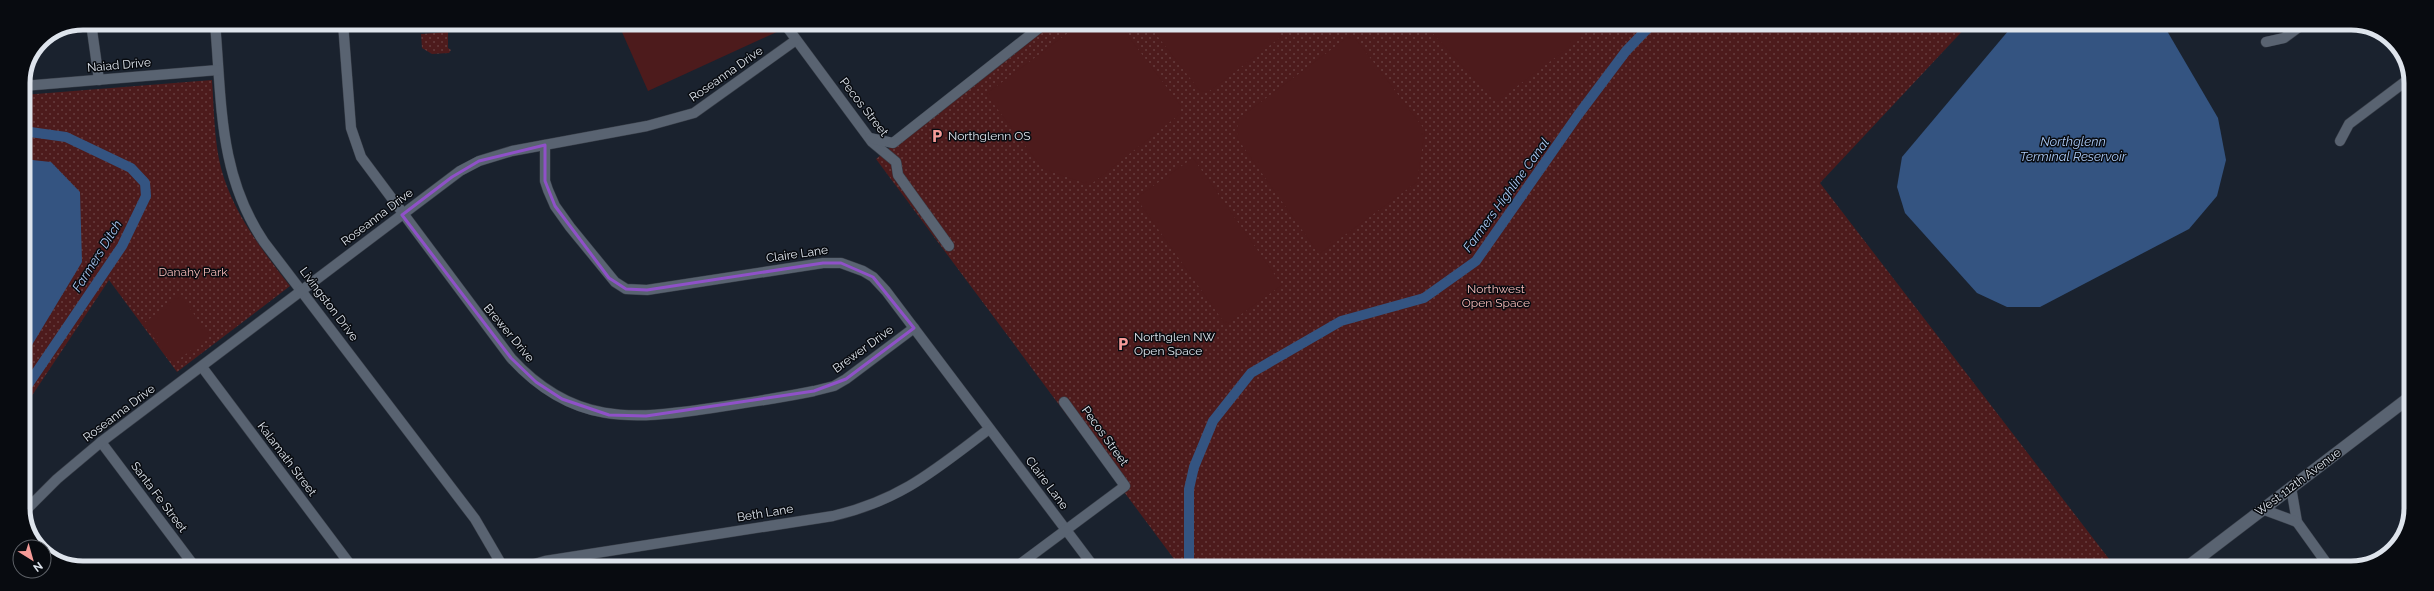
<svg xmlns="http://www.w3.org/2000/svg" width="2434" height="591" font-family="Raleway,sans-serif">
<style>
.park{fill:url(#park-dots)}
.pitch{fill:#4d1b1c}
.water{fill:#345481}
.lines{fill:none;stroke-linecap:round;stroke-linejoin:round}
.canal{stroke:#345481;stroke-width:10}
.street-casing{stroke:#393f49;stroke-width:11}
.secondary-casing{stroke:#393f49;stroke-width:13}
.street{stroke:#596371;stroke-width:10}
.secondary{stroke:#596371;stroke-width:12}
.marked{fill:none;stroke:#8f51c8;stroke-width:3;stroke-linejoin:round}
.labels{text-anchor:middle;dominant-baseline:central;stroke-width:3;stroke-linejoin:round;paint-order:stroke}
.street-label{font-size:12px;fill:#dee4ec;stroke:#080b10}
.poi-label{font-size:12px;fill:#dee4ec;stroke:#080b10;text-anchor:start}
.park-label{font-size:12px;fill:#f7bcb9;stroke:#080b10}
.water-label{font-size:13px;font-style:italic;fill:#abc9f4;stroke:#080b10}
.rim{fill:none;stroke:#dee4ec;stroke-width:5}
</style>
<defs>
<pattern id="park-dots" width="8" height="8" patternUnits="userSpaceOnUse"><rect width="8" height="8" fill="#4d1b1c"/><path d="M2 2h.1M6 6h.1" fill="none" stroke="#663c3d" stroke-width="1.8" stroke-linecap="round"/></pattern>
</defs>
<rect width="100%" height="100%" fill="#1a222e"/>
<!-- park -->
<g class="park">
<path d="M1045,24H1969L1820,183L2116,568L1180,567L876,159Z"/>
<path d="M448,32V48L451,50L449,53L432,54L422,48L421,34Z"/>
<path d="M212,80C214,108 214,140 221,168C233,213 262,250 290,286L177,372L109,280L23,409V95Z"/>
</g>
<!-- pitch -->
<g class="pitch">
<path d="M618,23H773L779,31L648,91Z"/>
<path d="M1080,24H1119L1181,106L1180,114L1090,185L1043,169L986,94Z"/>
<path d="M1148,24H1271L1281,37L1208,92L1200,91Z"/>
<path d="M1424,24H1583L1580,39L1496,102Z"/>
<path d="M1352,34L1425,130L1417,182L1319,254L1237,138L1238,119Z"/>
<path d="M1193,158L1282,285L1226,325L1136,198Z"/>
<path d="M180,295L210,336L174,363L143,324Z"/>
</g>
<!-- water -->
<g class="water">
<path d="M2014,24H2163L2218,118L2226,160L2217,196L2189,229L2040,307H2007L1977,293L1905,213L1897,187L1902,157Z"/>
<path d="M23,159L51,162L80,192L82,262L23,360Z"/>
</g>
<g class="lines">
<!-- canal -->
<g class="canal">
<path d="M23,131L66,137L131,168L145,183L146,196L122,246L23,392"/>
<path d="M1189,567V489L1194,467L1213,421L1251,373L1341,321L1424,298L1476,261L1578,115L1626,51L1652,24"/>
</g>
<!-- street casing -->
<g class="street-casing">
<g id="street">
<path d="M91,23L99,80"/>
<path d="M215,23C222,102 218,174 264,242L475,519L503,567"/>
<path d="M343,23L351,128L361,157L511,358C572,425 631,420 712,408C746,403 780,398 814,391L834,386L846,379L914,328"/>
<path d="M784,23L872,142L896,162L898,175L949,246"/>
<path d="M2266,42L2284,38L2303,24"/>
<path d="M23,86L218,70"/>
<path d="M870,138L893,143L1044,24"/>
<path d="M2340,141L2349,124L2410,78"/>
<path d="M545,145V181L548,190L555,206L570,227L615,282L626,289L647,290L823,263H841L863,271L873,277L886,291L1094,567"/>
<path d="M202,367L352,567"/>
<path d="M101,442L195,567"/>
<path d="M2291,487L2297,522L2330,568"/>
<path d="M2262,509L2297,522"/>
<path d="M23,513L57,479L101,442L460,171L479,161L512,151L647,126L694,113L796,40"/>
<path d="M524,567L545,561L833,516C901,500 935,470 989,429"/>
<path d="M1016,567L1125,486L1064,402"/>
</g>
</g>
<!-- secondary casing -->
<g class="secondary-casing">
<path id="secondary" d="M2186,568L2410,397"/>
</g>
<!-- street -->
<use href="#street" class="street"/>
<!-- secondary -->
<use href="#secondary" class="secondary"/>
</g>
<!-- marked area -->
<path class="marked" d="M545,145V181L555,206L609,278L626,289L647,290L823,263H841L873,277L914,328L846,379L814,391L646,416L609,415L562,399L536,382L511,358L402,215L452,177L479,161Z"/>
<!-- icons -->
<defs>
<g id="parking-bare" transform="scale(1.08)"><path d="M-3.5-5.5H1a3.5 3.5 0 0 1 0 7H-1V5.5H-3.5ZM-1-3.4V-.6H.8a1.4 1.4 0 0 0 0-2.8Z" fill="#f59b98" stroke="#080b10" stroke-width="2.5" paint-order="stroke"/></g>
</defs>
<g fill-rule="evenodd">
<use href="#parking-bare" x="937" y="136"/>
<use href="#parking-bare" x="1123" y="344"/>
</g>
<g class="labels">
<!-- street labels -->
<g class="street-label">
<text transform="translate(119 65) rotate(-5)">Naiad Drive</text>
<text transform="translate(726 74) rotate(-35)">Roseanna Drive</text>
<text transform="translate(864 107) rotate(52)">Pecos Street</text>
<text transform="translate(377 217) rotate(-37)">Roseanna Drive</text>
<text transform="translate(797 254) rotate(-8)">Claire Lane</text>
<text transform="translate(329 304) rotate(53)">Livingston Drive</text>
<text transform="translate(509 333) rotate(50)">Brewer Drive</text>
<text transform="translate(863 349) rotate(-36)">Brewer Drive</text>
<text transform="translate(119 413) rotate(-37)">Roseanna Drive</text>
<text transform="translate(1105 436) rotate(54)">Pecos Street</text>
<text transform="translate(287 459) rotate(53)">Kalamath Street</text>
<text transform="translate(2298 482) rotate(-37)">West 112th Avenue</text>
<text transform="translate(1047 483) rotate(53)">Claire Lane</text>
<text transform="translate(159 497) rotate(53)">Santa Fe Street</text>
<text transform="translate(765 513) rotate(-9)">Beth Lane</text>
</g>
<!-- poi labels -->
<g class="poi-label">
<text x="948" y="136">Northglenn OS</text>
<text x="1134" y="337">Northglen NW<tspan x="1134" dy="14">Open Space</tspan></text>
</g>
<!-- park labels -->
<g class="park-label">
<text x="193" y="272">Danahy Park</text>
<text x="1496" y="289">Northwest<tspan x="1496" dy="14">Open Space</tspan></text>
</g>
<!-- water labels -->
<g class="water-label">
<text x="2073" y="141">Northglenn<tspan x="2073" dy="15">Terminal Reservoir</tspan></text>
<text transform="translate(1506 195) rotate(-54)">Farmers Highline Canal</text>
<text transform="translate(97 256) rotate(-58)">Farmers Ditch</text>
</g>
</g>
<!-- crop -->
<path d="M0 0H2434V591H0ZM83 30H2351A53 53 0 0 1 2404 83V508A53 53 0 0 1 2351 561H83A53 53 0 0 1 30 508V83A53 53 0 0 1 83 30Z" fill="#080b10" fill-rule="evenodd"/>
<path class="rim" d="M83 30H2351A53 53 0 0 1 2404 83V508A53 53 0 0 1 2351 561H83A53 53 0 0 1 30 508V83A53 53 0 0 1 83 30Z"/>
<!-- north arrow -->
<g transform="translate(32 559) rotate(143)"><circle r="19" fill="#080b10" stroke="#5e6268"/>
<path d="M0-3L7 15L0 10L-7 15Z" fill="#f59b98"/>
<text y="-6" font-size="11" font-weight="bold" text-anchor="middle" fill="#dee4ec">N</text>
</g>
</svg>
